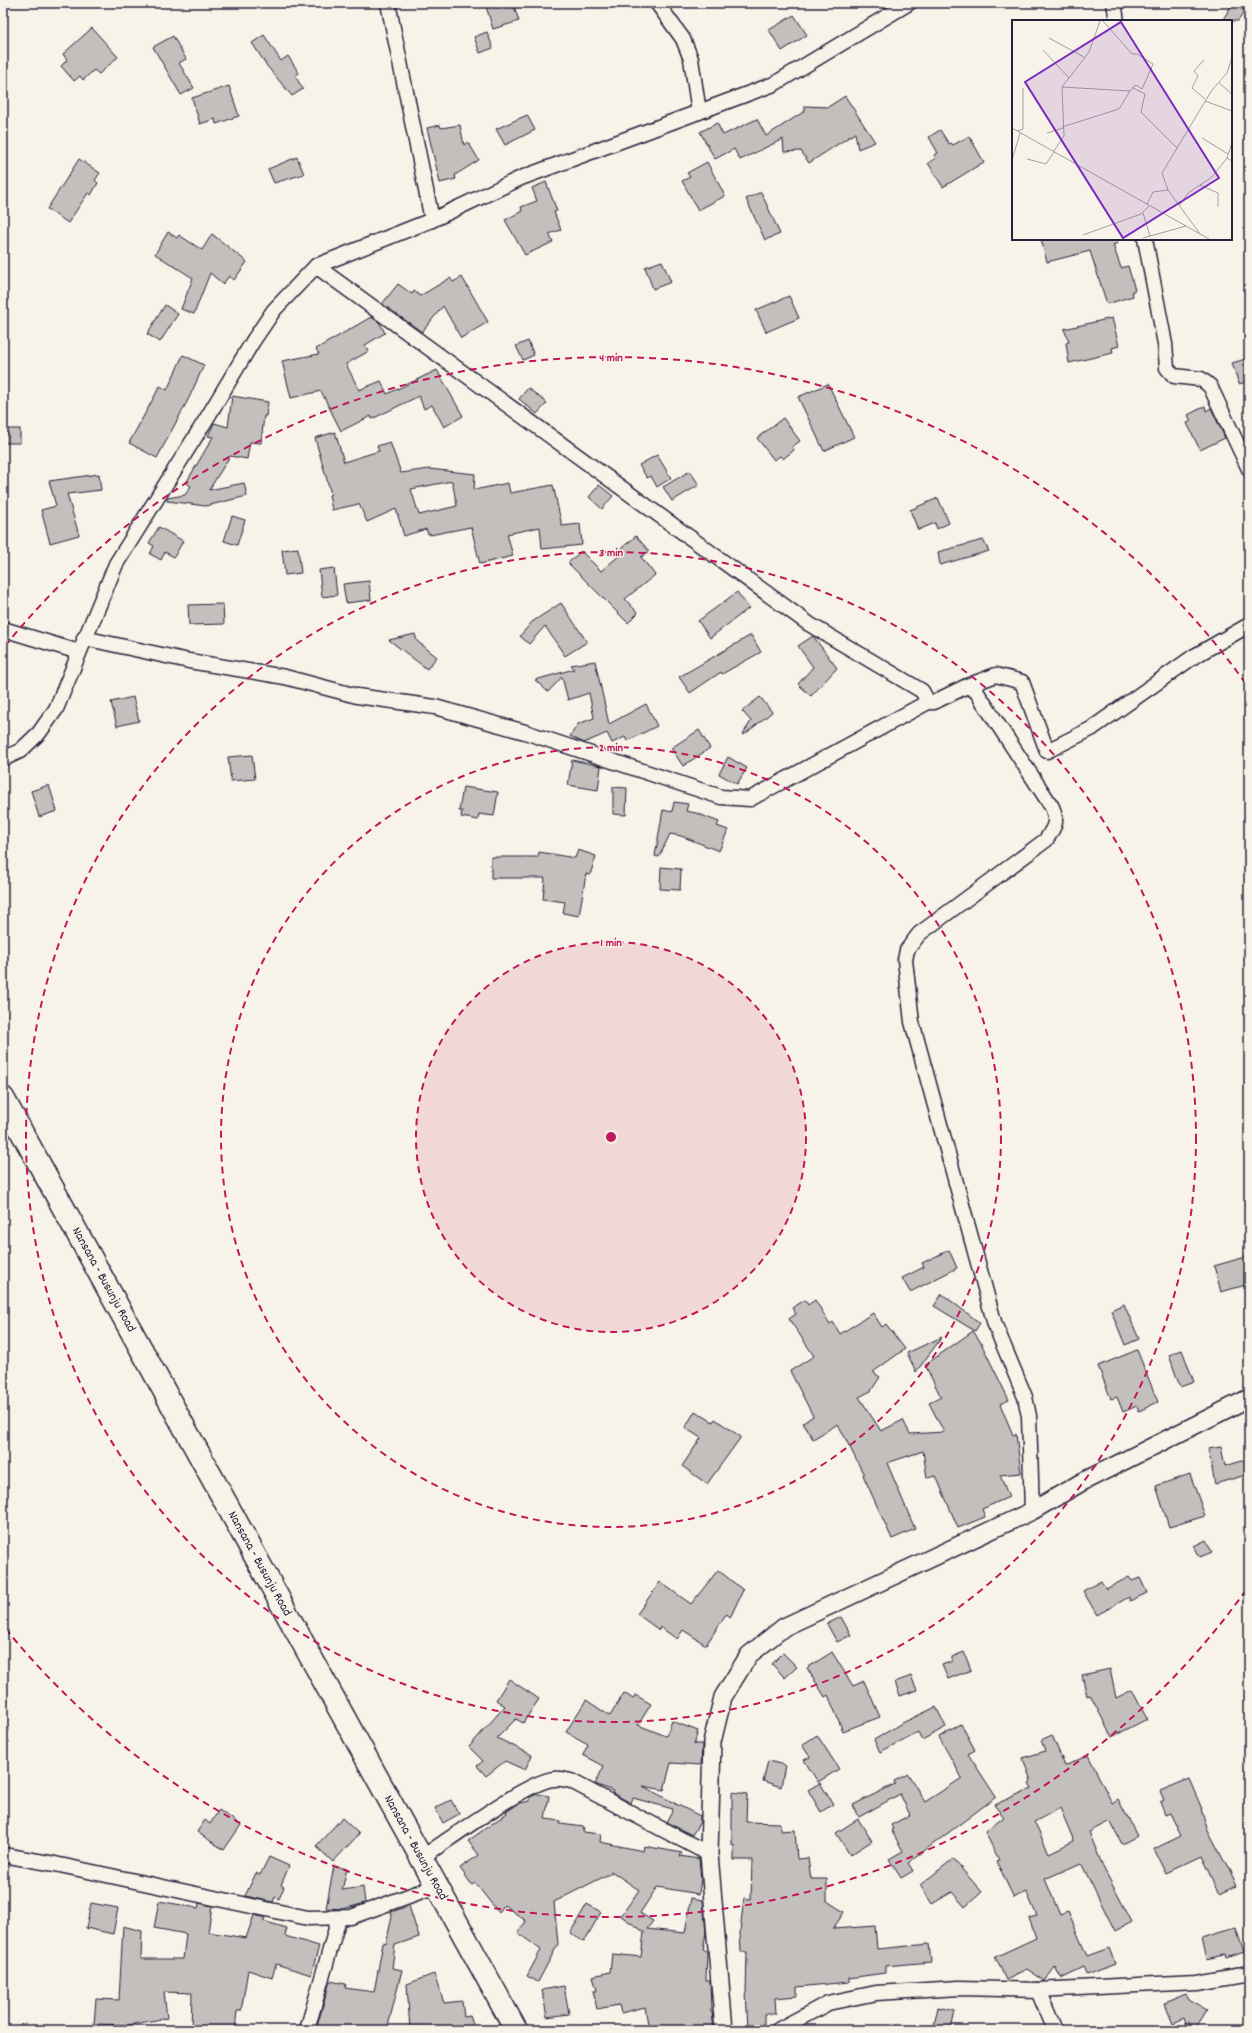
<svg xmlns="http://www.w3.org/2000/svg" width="1252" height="2033" font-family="Dekko,sans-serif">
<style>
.building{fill:#c2bfbd;stroke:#22223b;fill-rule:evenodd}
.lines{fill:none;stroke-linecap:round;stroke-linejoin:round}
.minor-casing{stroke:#22223b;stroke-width:17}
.tertiary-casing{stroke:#22223b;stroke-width:20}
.primary-casing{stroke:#22223b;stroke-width:25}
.minor{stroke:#f7f3e8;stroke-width:14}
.tertiary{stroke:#f7f3e8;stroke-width:17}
.primary{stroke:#f7f3e8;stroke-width:22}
.ring{fill:none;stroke:#c2185b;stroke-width:2;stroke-dasharray:7 5}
.labels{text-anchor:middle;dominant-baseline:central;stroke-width:3;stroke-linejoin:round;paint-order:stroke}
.street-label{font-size:13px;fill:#22223b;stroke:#f7f3e8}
.inset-road{fill:none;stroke:#a29fa3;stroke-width:1}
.view{fill:#7b2cbf;fill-opacity:0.15;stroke:#7b2cbf;stroke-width:2}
.inset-edge{fill:none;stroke:#22223b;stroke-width:2}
.centre{fill:#c2185b;stroke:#f7f3e8;stroke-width:2}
.ring-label{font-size:12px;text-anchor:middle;font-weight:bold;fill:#c2185b;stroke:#f7f3e8;stroke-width:3;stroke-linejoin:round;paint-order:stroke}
</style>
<rect width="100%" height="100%" fill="#f7f3e8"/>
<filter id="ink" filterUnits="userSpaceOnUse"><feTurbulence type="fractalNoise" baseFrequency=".025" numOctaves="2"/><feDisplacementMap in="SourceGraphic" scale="8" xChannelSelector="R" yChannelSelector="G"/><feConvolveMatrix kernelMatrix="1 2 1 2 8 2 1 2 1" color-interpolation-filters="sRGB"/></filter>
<g filter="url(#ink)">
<!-- building -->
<g class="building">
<path d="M485,3H513L519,21L493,29Z"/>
<path d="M1233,3L1245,11L1238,21H1222Z"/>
<path d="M794,15L807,35L782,51L769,30Z"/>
<path d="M92,28L118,57L99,74L94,70L83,80L80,76L74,81L61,66L67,60L63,54Z"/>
<path d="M487,32L493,48L480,53L474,37Z"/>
<path d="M264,35L281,61L288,56L299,73L295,76L303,89L292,96L267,66L252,43Z"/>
<path d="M173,36L186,59L179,63L194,88L181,95L153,47Z"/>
<path d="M229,86L239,116L216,124L215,119L200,124L192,98Z"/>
<path d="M845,96L875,142L858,149L855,133L809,163L801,151L784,152L783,139L740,160L734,149L715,159L700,132L717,123L723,135L757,119L766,136L805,111V106L828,107Z"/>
<path d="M527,115L535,130L505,145L496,129Z"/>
<path d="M440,125L441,128L460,125L464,145L468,142L479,160L455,175L456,179L440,183L427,128Z"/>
<path d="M940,130L949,144L951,143L953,145L969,136L984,162L943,187L928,163L936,158L934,155L938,153L929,137Z"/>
<path d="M297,157L304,174L274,183L268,169Z"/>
<path d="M79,159L100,173L95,180L98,183L91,195L88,193L68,223L47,209Z"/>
<path d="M707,162L725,196L698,210L682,181L690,177L687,173Z"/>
<path d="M546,182L557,211L554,212L561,230L549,234L553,242L525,255L505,220L522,211L521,207L537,201L532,188Z"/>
<path d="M761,192L780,234L765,240L746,199Z"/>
<path d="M168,232L177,238L179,235L202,250L212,234L247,262L234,280L229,276L223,284L210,273L194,314L181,309L193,278L155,254Z"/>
<path d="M1041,239H1117L1118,243L1113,245L1121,268L1128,266L1135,290L1132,291L1133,296L1107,304L1090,251L1047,262Z"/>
<path d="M662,261L671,282L653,289L645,267Z"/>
<path d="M462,277L488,322L461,338L443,306L422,332L382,304L398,284L412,294L414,291L420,296L450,278L453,282Z"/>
<path d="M789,296L799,318L766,332L756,310Z"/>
<path d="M165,305L178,314L160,342L147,334Z"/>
<path d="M371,317L379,322L385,333L365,345L369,351L346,364L359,390L381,381L387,394L437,370L463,416L444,427L432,405L424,409L419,396L372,419L371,416L341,431L321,391L291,398L282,361L319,354L316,349Z"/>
<path d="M1112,318L1119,346L1112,348L1113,353L1069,363L1066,343L1069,342L1064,329Z"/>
<path d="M528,341L534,355L523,360L516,346Z"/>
<path d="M183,355L204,365L189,398L157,458L129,443L160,386L167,390Z"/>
<path d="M1249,358V381L1239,384L1232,363Z"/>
<path d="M828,384L854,437L824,451L798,397Z"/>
<path d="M528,388L547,403L537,414L519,399Z"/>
<path d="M232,396L268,402L266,416H264L261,443L250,442L247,459L230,456L209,490L244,483L247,496L206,506L167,501V498L185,495L191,486L186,483L213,437L208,436L214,423L228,427Z"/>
<path d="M1205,406L1206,411L1211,408L1225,438L1200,450L1187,423L1191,421L1188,415Z"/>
<path d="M783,418L800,441L792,447L794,450L783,459L780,456L774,460L757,438Z"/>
<rect x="3" y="429" width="17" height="14"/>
<path d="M335,432L344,462L379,451L377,446L390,442L401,473L429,469L475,474L474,490L508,483L510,493L553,485L562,526L580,524L582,545L542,549L540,527L507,534L513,556L480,564L471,527L430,535V533L428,534L426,529L404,536L396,509L367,522L359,504L332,510L329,495L331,494L315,438ZM452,481L457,506L419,515L411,489Z"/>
<path d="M657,455L671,478L657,487L651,476L647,478L639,465Z"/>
<path d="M690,471L699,485L672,501L663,487Z"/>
<path d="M99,474L101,490L67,494L79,535L50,543L41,510L56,506L49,481Z"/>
<path d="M599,485L613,496L602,509L589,497Z"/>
<path d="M938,498L949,523L937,529L935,523L918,530L910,510Z"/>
<path d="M232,516L245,520L237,545L224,541Z"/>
<path d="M159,527L183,541L174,557L165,552L161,560L150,554L154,546L149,543Z"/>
<path d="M636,536L649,551L641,557L655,575L625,599L638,613L628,623L568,563L581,551L601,571L620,555L617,552Z"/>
<path d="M983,540L989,551L940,565L938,552Z"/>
<path d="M298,548L301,573L285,575L282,550Z"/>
<path d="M334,568L337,595L322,597L319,570Z"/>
<path d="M369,581L371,600L346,603L343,584Z"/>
<path d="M737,592L749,608L710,638L698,621Z"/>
<path d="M561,603L587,642L565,656L545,626L529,644L520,636L532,622Z"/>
<path d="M223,604L224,624L189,625L188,605Z"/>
<path d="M415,634L417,641L437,657L427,669L389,640Z"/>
<path d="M751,635L761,652L722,674L721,672L690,693L679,677Z"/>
<path d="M813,636L837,668L811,696L798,684L813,667L798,646Z"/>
<path d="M595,661L609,724L646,704L657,726L627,741L625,737L612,743L607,733L584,743L570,736L578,724L594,718L589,693L568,700L562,677L548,692L535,680L574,669L571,665Z"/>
<path d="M133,697L139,721L117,726L111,702Z"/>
<path d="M760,697L772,712L744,735L743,734L751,721L742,711Z"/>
<path d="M699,730L710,748L683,766L671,748Z"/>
<path d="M252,755L255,779L231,781L228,757Z"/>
<path d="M728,757L747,768L737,784L719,774Z"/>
<path d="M572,760L601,766L598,790L568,785Z"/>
<path d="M49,785L57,811L39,817L31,791Z"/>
<path d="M463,787L498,792L494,816L479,814L478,820L461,817L462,811H459Z"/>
<path d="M613,787L627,788L626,815L613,814Z"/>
<path d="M674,802L688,804L686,811L696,813L719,822L717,826L728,830L719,851L681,836L670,834L659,857L655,856L663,810L672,812Z"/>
<path d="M578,850L596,856L590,875L586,874L579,916L563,913L565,902L543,899L545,878H491V857H538L539,852L575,858Z"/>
<path d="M661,867L681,869L680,890L660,889Z"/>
<path d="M949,1250L957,1268L910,1292L902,1278L924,1267L922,1263Z"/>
<path d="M1249,1256V1284L1221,1292L1214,1266Z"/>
<path d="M942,1294L980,1323L975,1331L934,1306Z"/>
<path d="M805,1300L808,1305L815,1300L830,1324L833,1322L840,1334L873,1313L882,1327L886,1324L905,1349L873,1372L880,1377L871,1391L859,1397L881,1431L903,1420L910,1434L944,1432L929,1403L941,1397L925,1365L973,1331L980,1341L1009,1400L1000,1404L1013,1435L1016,1434L1021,1473L1000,1475L1009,1497L982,1509L985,1517L958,1528L936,1476L927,1478L923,1451L887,1463L915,1529L892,1539L863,1475H864L838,1424L813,1439L803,1423L813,1416L790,1371L814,1356L789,1319L796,1314L792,1308Z"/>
<path d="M1124,1304L1139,1339L1125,1345L1111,1310Z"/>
<path d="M942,1337L916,1372L907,1353Z"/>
<path d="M1137,1350L1158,1402L1139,1411L1137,1406L1123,1412L1117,1397L1111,1399L1098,1366Z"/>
<path d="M1182,1350L1194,1382L1180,1387L1169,1355Z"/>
<path d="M695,1411L713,1422L715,1419L741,1437L707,1484L682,1466L701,1438L685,1428Z"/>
<path d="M1221,1447L1225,1466L1249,1459V1474L1215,1484L1208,1449Z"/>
<path d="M1190,1474L1205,1516L1169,1527L1156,1486Z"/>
<path d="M1206,1540L1212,1552L1200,1557L1194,1546Z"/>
<path d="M718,1570L743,1590L730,1618L726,1614L706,1645L683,1630L677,1639L660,1627L659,1630L637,1614L660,1582L691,1604Z"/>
<path d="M1129,1577L1132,1581L1140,1578L1147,1593L1130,1601L1129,1597L1097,1615L1083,1591L1101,1581L1106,1589Z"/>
<path d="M841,1617L851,1635L837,1642L827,1624Z"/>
<path d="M832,1652L853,1686L864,1681L880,1717L843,1731L828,1695L825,1697L807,1668Z"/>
<path d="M964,1652L971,1670L948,1679L942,1665L952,1661V1657Z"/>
<path d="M783,1653L797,1667L785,1678L772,1664Z"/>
<path d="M1110,1669L1116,1698L1132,1690L1147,1719L1112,1737L1090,1695L1087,1696L1082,1675Z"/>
<path d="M911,1676L917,1690L900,1696L895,1682Z"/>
<path d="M509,1679L539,1699L523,1723L516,1719L497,1738L532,1755L525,1770L505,1761L486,1776L477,1766L483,1761L469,1747L505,1706L496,1700Z"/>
<path d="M624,1693L633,1699L635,1695L651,1704L638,1725L666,1736L672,1721L698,1731L694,1744H702L701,1765L671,1763L664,1790L643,1786L676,1804L675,1805L676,1804L700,1816V1822L692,1835L666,1822L673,1809L633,1798L631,1803L629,1802L612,1793L613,1791L595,1784L604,1766L583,1755L588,1744L566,1732L586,1700L610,1716Z"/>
<path d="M936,1707L946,1727L922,1740L918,1732L880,1752L874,1740L900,1724Z"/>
<path d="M961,1724L975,1750L968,1754L996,1797L908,1863L913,1871L901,1878L889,1859L903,1851L891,1830L893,1829L891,1825L910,1815L900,1794L859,1817L853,1805L895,1784L894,1781L908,1774L925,1802L962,1778L939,1737Z"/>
<path d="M817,1735L839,1769L818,1782L804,1760L810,1757L802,1745Z"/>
<path d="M1052,1735L1065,1766L1088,1755L1112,1803L1118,1799L1137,1836L1122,1844L1110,1821L1089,1832L1104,1869L1132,1922L1115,1931L1081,1863L1045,1879L1060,1915L1068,1912L1087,1956L1109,1948L1115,1964L1087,1975L1084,1967L1061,1978L1055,1967L1045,1981L1027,1969L1006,1979L995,1957L1036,1938L1029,1918L1037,1916L1026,1891L1014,1898L996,1861L999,1860L985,1832L1004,1817L994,1805L1032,1788L1029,1783L1031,1781L1023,1758L1045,1751L1041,1740ZM1060,1808L1074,1841L1049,1853L1034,1822Z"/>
<path d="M768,1761L785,1765L781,1787L763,1781Z"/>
<path d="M1189,1779L1202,1809H1201L1208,1830L1237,1886L1220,1894L1202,1856L1166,1873L1154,1849L1181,1836L1170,1813L1165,1815L1160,1802L1164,1800L1160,1791Z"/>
<path d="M820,1783L833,1804L821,1812L808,1790Z"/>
<path d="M732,1792L747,1794L746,1822L780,1823V1831L795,1830L797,1859L808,1858L811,1879H827V1901L844,1912L833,1929L875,1926L877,1949L929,1944L931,1962L885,1966V1973L849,1978V1982L797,1987V1996L775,1998L776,2014H764V2030H748L746,1991L747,1952H741L740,1931L744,1898L751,1899L752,1860H734V1845H732Z"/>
<path d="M537,1794L549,1796L545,1819L561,1821L560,1824L584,1827L583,1832L601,1834L600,1842L643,1851L644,1846L682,1853L680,1856L699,1859L701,1879L699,1894L657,1887L640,1913L653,1921L647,1929L685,1933L691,1898L703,1900L706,1932L703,1950L707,1951L706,1980H710L711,2012H712L714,2030H649L645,2007L621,2013L619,2005L597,2009L593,1991H597L593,1976L610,1972L612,1954L641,1957L644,1932L621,1916L639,1890L611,1871V1873L554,1902L558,1944L538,1982L527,1976L541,1950L518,1933L526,1921L504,1905L499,1913L475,1883L472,1885L460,1868L479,1855L468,1841L507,1813L506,1812L520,1803L530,1801V1797Z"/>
<path d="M451,1800L459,1814L443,1823L435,1808Z"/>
<path d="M219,1810L241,1825L224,1850L197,1832L205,1820L210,1824Z"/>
<path d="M342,1818L359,1834L333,1862L316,1846Z"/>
<path d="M858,1819L872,1841L850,1855L836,1833Z"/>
<path d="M269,1857L289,1866L281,1885L284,1887L279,1899L275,1897L273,1902L245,1896L256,1873L260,1875Z"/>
<path d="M953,1859L982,1892L965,1907L952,1892L932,1904L920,1885Z"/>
<path d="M334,1866L347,1869L342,1890L363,1887L365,1903L343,1909L326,1908Z"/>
<path d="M159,1901L198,1908L199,1903L212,1906L208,1932L246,1938L254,1915L265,1918L263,1921L287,1928L285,1936L319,1946L311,1975L276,1964L272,1978L248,1970L241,2011H237L235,2030H191L192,1993L164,1992L167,2018L129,2025L94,2024L96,1999L119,2000L123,1926L142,1931L141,1959H183L186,1934L154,1928Z"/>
<path d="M91,1903L118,1908L113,1934L86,1928Z"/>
<path d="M587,1904L601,1912L584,1942L570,1933Z"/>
<path d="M409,1906L419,1937L395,1945L392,1968L402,1970L387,2030H316L330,1981L346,1984L345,1988L374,1992L383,1943L386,1944L392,1916L391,1912Z"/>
<path d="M1236,1928L1244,1953L1227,1959L1226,1956L1207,1960L1202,1938Z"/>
<path d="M434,1974L444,2003L462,2001L464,2017L470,2016L475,2030H410L407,1984Z"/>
<path d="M564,1986L569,2014L547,2017L542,1990Z"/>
<path d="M1186,1994L1189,2000L1207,2011L1195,2030H1193L1189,2023L1186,2024L1184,2018L1172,2023L1164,2003Z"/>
<path d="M938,2007L955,2011L951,2030H933Z"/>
</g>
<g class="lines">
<!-- minor casing -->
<g class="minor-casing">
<g id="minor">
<path d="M388,3L432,220"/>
<path d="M657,3L683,39L691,59L699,112"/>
<path d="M1114,3L1117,21"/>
<path d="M1145,239L1165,344L1167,368L1174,376L1201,379L1210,386L1249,469"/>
<path d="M316,266L809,624L922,691L928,702H934L967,686L976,691L1052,807C1058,822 1055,826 1046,840L919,934L907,950L905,960L912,1022L995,1325L1025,1397L1029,1416L1032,1511"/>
<path d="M3,629L79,652"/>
<path d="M84,638L189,661L285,677L357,696L435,707L525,732L721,797L750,799L928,702"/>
<path d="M967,686L996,675L1022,682L1047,751L1091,729L1193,657L1249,625"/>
<path d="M3,759L20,751L39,733L56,709L116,564L207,418L253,341L274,310L316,266L432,220L521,178L774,84L909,3"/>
<path d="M3,1855L55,1864L308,1918L351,1917L436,1886"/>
<path d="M421,1858C446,1842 530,1779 555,1779C560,1778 566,1780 571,1781L709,1854"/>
<path d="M1038,1990L1055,2030"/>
<path d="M307,2030L339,1918"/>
<path d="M778,2030L828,2003L876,1993L959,1988L1038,1990L1197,1982L1249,1973"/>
</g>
</g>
<!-- tertiary casing -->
<g class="tertiary-casing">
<path id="tertiary" d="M724,2030L709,1854L712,1742L723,1697L749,1655L784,1627L1032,1511L1082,1482L1249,1398"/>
</g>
<!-- primary casing -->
<g class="primary-casing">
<path id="primary" d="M3,1098L516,2030"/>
</g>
<!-- minor -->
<use href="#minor" class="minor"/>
<!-- tertiary -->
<use href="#tertiary" class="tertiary"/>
<!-- primary -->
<use href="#primary" class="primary"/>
</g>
</g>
<!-- distance rings -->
<circle cx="611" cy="1137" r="195" fill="#c2185b" fill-opacity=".12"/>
<g class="ring">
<circle cx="611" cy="1137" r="195"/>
<circle cx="611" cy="1137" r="390"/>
<circle cx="611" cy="1137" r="585"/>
<path d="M1246 1590A780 780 0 0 1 5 1628M5 646A780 780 0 0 1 1246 684"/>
</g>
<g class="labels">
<!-- street labels -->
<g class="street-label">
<text transform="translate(103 1280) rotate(61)">Nansana - Busunju Road</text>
<text transform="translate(259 1564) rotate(61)">Nansana - Busunju Road</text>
<text transform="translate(415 1848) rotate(61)">Nansana - Busunju Road</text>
</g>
</g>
<!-- overview -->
<g transform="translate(1012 20)">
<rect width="220" height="220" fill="#f7f3e8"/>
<path class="inset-road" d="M91,1L120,34H125L141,44L130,69L124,65L120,68M37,18L72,37M31,30L57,58M192,40L182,51L186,56L180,68L193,79M207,63L220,74M50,67L118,71L121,68L133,74L129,92L165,128M193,81L220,91M50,107L107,89L118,71M0,108L197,219M5,111L11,109V68M35,113L51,108M190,118L216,134M42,131L52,116L50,67L77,32L88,1M215,138L220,123M15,139L34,144L42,132M0,140L8,113M188,165L206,173V187M135,184L141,172L156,170M168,185L176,173L200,157L215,138L220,141M131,193L138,216M188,214L156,170L150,153L200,70L215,53L220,37M71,215L129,194L137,186M131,218L174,206"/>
<path class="view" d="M109,2L207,158L111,218L13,62Z"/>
<rect width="220" height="220" class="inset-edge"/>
</g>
<circle cx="611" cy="1137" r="6" class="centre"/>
<g class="ring-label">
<text x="611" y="361">4 min</text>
<text x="611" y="556">3 min</text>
<text x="611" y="751">2 min</text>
<text x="611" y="946">1 min</text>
</g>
<!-- margin -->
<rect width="1252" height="2033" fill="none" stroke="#f7f3e8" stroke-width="16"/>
<rect x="8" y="8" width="1236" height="2017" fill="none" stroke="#22223b" stroke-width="1.5" filter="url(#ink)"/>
</svg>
